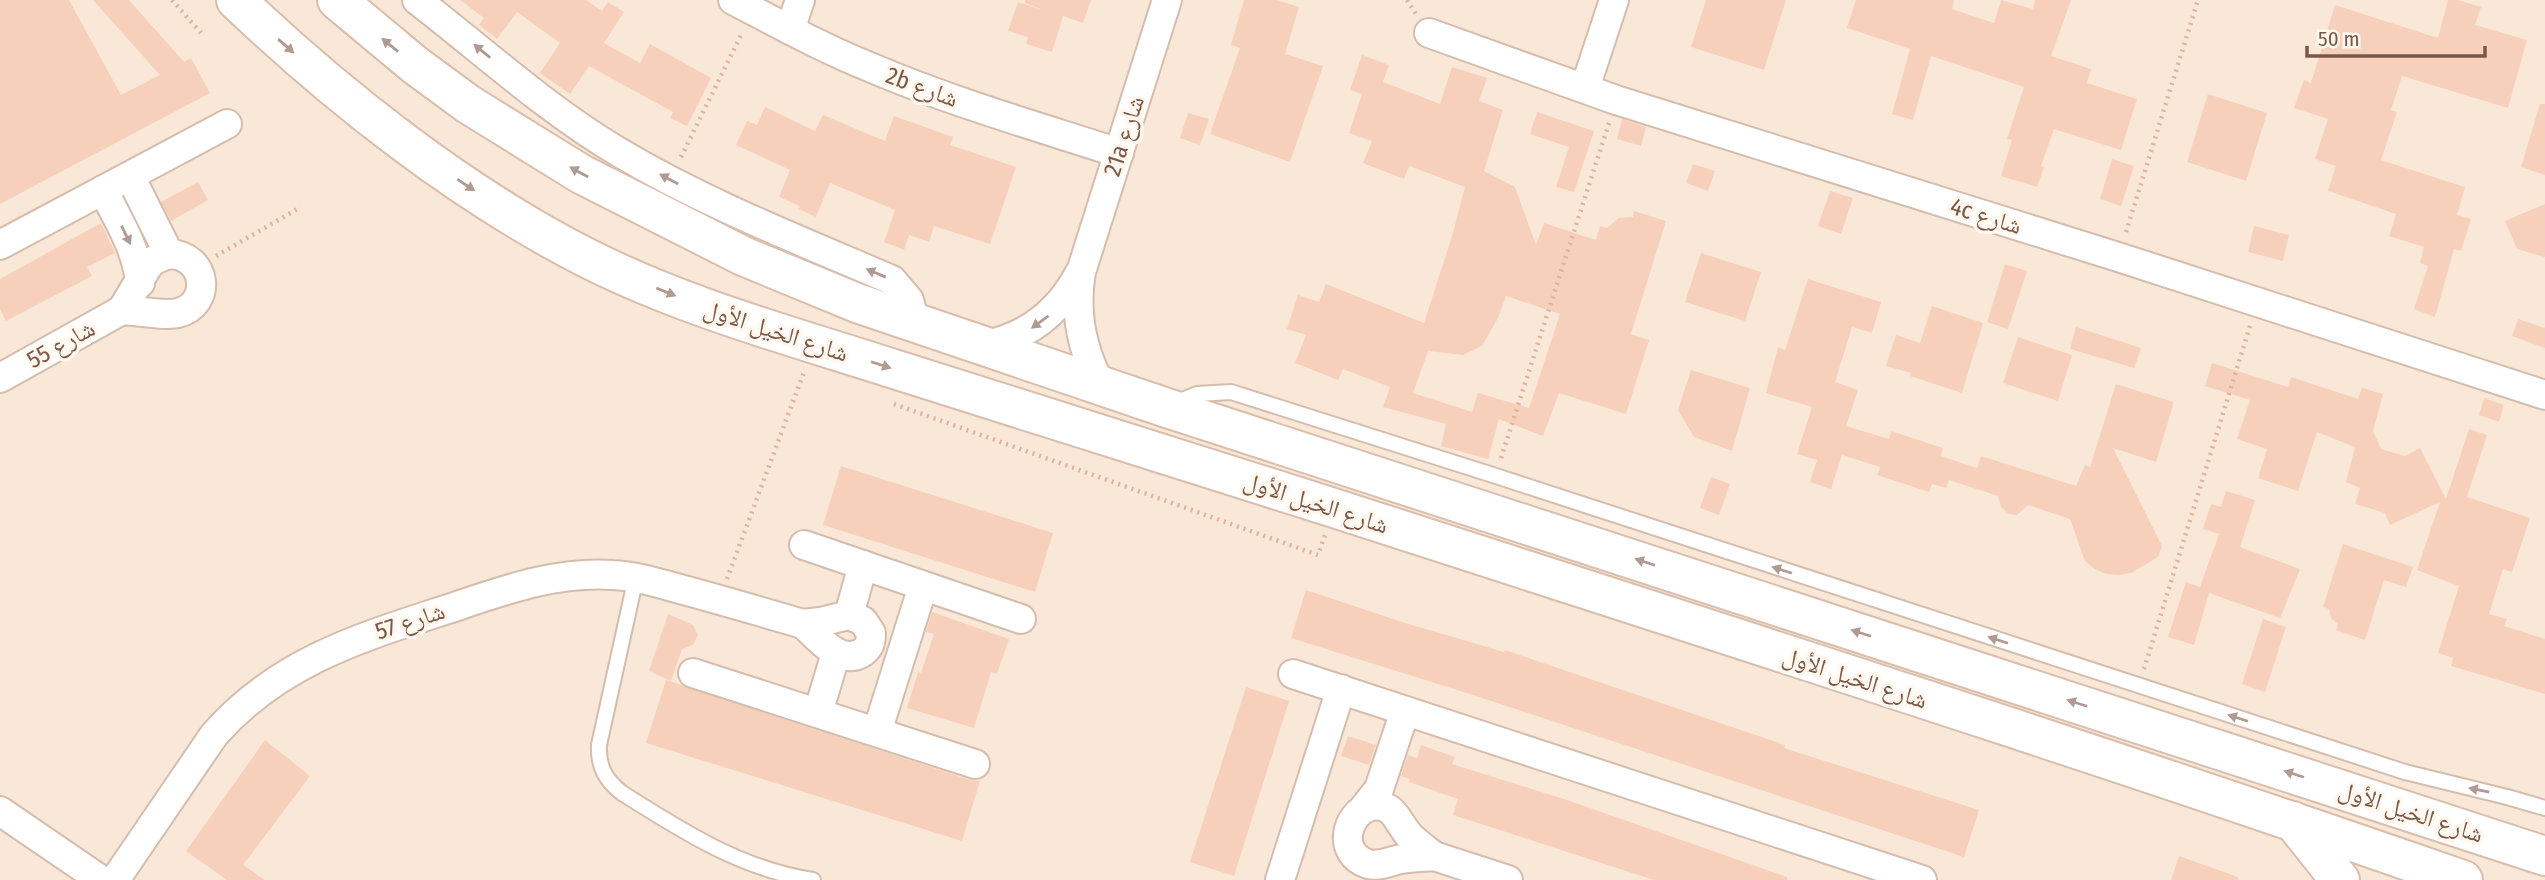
<svg xmlns="http://www.w3.org/2000/svg" width="2545" height="880" font-family="'Fira Sans Condensed','Noto Naskh Arabic',sans-serif">
<style>
.residential{fill:#f9e8d7}
.building{fill:#f7d0bb;fill-rule:evenodd}
.lines{fill:none;stroke-linecap:round;stroke-linejoin:round}
.lane-casing{stroke:#d5bdae;stroke-width:18}
.street-casing{stroke:#d5bdae;stroke-width:32}
.secondary-casing{stroke:#dabead;stroke-width:42}
.path{stroke:#ddb39e;stroke-width:4.5;stroke-dasharray:2 5;stroke-linecap:butt}
.lane{stroke:#fff;stroke-width:14}
.street{stroke:#fff;stroke-width:28}
.secondary{stroke:#fff;stroke-width:38}
.oneway{fill:#b09a91}
.labels{text-anchor:middle;dominant-baseline:central;stroke-width:7;stroke-linejoin:round;paint-order:stroke}
.street-label{font-size:24px;fill:#7c5748;stroke:#fff8ef}
</style>
<rect width="100%" height="100%" fill="#fef4e7"/>
<!-- residential -->
<rect class="residential" x="0" y="0" width="2545" height="880"/>
<!-- building -->
<g class="building">
<path d="M0,0H69L121,95L160,75L93,0H129L184,62L191,58L210,93L0,204Z"/>
<path d="M460,0H586L602,11L608,2L624,12L604,43L640,63L650,44L711,78L687,126L670,118L673,112L589,66L570,94L540,73L560,43L517,12L497,39L479,25L484,18Z"/>
<path d="M1025,0H1091L1083,23L1063,16L1052,52L1026,44L1028,37L1008,31L1018,2L1043,10L1025,3Z"/>
<path d="M1244,0H1277L1299,7L1285,54L1323,66L1290,162L1210,134L1240,48L1231,45Z"/>
<path d="M1706,0H1786L1764,70L1691,47Z"/>
<path d="M1856,0H1954L1952,9L1994,23L2001,0L2033,9L2035,0H2071L2051,56L2091,69L2087,83L2137,99L2121,150L2054,129L2041,166L2044,167L2037,187L2001,176L2012,140L2007,139L2024,87L1931,56L1913,120L1892,114L1910,49L1847,28Z"/>
<path d="M2448,0H2458L2481,7L2475,25L2527,40L2508,108L2402,76L2391,110L2397,112L2381,160L2465,187L2457,215L2471,219L2461,251L2454,249L2435,317L2414,309L2428,266L2420,263L2424,247L2389,236L2396,214L2328,191L2336,166L2315,159L2328,119L2294,108L2304,80L2311,83L2335,5L2438,38Z"/>
<path d="M1362,55L1389,65L1383,82L1440,104L1452,67L1487,78L1479,101L1503,110L1484,171L1515,187L1536,245L1544,223L1596,240L1600,226L1607,228L1619,218L1633,217L1634,211L1666,221L1631,334L1649,340L1626,414L1559,393L1543,436L1499,419L1488,459L1441,446L1446,424L1383,407L1390,387L1343,369L1338,380L1295,363L1306,335L1287,329L1298,295L1319,302L1326,284L1424,323L1453,233L1465,187L1409,166L1404,179L1363,163L1372,141L1349,133L1362,94L1350,90ZM1506,296L1560,314L1529,408L1478,393L1472,412L1413,393L1428,351L1463,355L1482,346L1498,318Z"/>
<path d="M2208,94L2267,113L2246,181L2187,162Z"/>
<path d="M2540,104H2545V175L2521,167Z"/>
<path d="M765,107L815,131L823,115L885,141L894,116L953,137L950,145L1016,167L990,244L934,226L929,242L909,235L904,250L884,242L895,210L830,183L816,217L799,209L800,206L779,197L790,170L736,145L747,121L757,125Z"/>
<path d="M1537,112L1594,131L1574,192L1556,187L1569,147L1530,134Z"/>
<path d="M1188,113L1209,119L1200,145L1180,138Z"/>
<path d="M1622,119L1646,127L1641,146L1617,139Z"/>
<path d="M2112,159L2134,166L2121,206L2100,199Z"/>
<path d="M1693,164L1715,171L1708,191L1686,183Z"/>
<path d="M198,182L208,200L171,221L161,202Z"/>
<path d="M1830,191L1853,198L1841,234L1818,226Z"/>
<path d="M2545,204V257L2517,249L2505,221Z"/>
<path d="M101,223L115,253L87,267L92,276L6,321L0,309V279Z"/>
<path d="M2254,226L2289,235L2283,261L2248,252Z"/>
<path d="M1701,253L1761,272L1745,321L1685,302Z"/>
<path d="M2005,264L2027,271L2008,329L1987,322Z"/>
<path d="M1808,279L1881,302L1872,333L1852,327L1835,382L1858,390L1846,426L1889,439L1891,431L1943,448L1941,456L1977,468L1981,456L2076,486L2085,465L2090,467L2116,384L2174,402L2156,462L2113,448L2162,546L2158,557L2131,573L2119,575L2106,574L2095,569L2085,561L2070,519L2028,505L2017,515L2009,514L2001,507L1998,496L1949,480L1946,488L1932,484L1929,492L1877,475L1880,467L1842,455L1831,489L1810,482L1817,460L1797,454L1812,407L1766,393L1778,347L1785,350Z"/>
<path d="M1932,306L1983,323L1962,393L1910,376L1911,373L1886,366L1896,335L1920,343Z"/>
<path d="M2518,319L2545,328V348L2512,336Z"/>
<path d="M2076,327L2141,348L2134,368L2070,349Z"/>
<path d="M2018,337L2072,355L2058,401L2003,383Z"/>
<path d="M2212,363L2288,387L2291,377L2358,399L2362,388L2383,394L2373,431L2381,449L2405,456L2420,448L2446,499L2469,429L2487,435L2467,497L2530,518L2512,572L2503,569L2489,614L2507,619L2504,626L2545,639V694L2451,666L2453,658L2438,653L2459,586L2417,570L2440,502L2390,525L2385,513L2355,504L2360,488L2346,482L2355,447L2317,432L2298,491L2258,478L2267,449L2237,439L2250,400L2205,386Z"/>
<path d="M1691,370L1750,388L1732,451L1694,437L1678,410Z"/>
<path d="M2484,398L2504,405L2499,422L2479,415Z"/>
<path d="M841,466L1053,533L1035,592L823,525Z"/>
<path d="M1711,477L1730,484L1719,515L1700,508Z"/>
<path d="M2226,491L2255,500L2240,547L2300,569L2280,618L2209,593L2194,645L2168,637L2186,582L2200,587L2219,534L2203,529L2211,504L2221,507Z"/>
<path d="M2343,544L2413,567L2406,587L2384,580L2365,640L2336,630L2338,624L2331,618L2329,609L2323,607Z"/>
<path d="M1306,590L1402,622L1504,652L1505,650L1785,745L1784,748L1979,810L1964,857L1470,694L1291,638Z"/>
<path d="M932,612L1009,639L997,674L991,672L974,728L907,708L918,672L921,673L934,634L926,632Z"/>
<path d="M668,614L693,625L698,635L693,645L682,649L671,681L649,671Z"/>
<path d="M2263,619L2286,627L2265,692L2242,684Z"/>
<path d="M666,680L970,780L980,781L962,841L646,743Z"/>
<path d="M1246,687L1289,701L1234,876L1190,862Z"/>
<path d="M1348,736L1376,745L1369,765L1341,756Z"/>
<path d="M265,740L310,776L243,865L265,880H227L186,851Z"/>
<path d="M1421,745L1455,757L1452,764L1570,801L1787,877V880H1654L1453,815L1458,799L1409,782L1410,779L1401,776L1408,755L1417,758Z"/>
<path d="M2179,856L2238,877V880H2171Z"/>
</g>
<g class="lines">
<!-- lane casing -->
<g class="lane-casing">
<g id="lane">
<path d="M1175,403L1197,394L1231,392L1496,476L2405,772L2507,797L2545,808"/>
<path d="M636,577L599,745C598,766 605,780 622,793C682,831 741,869 813,880"/>
</g>
</g>
<!-- street casing -->
<g class="street-casing">
<g id="street">
<path d="M417,0C483,51 545,108 617,151C704,203 799,240 892,280L909,300L915,324"/>
<path d="M733,0C779,24 824,49 872,68C952,102 1036,126 1119,153"/>
<path d="M790,30L800,0"/>
<path d="M1429,33L1616,100L2118,257L2545,395"/>
<path d="M1585,88L1614,0"/>
<path d="M130,176L169,254"/>
<path d="M103,190C118,220 137,249 140,283"/>
<path d="M0,245L227,124"/>
<path d="M169,254C207,255 213,304 178,313C167,316 136,311 122,310L148,266L154,260Z"/>
<path d="M981,346C1026,338 1058,314 1079,274"/>
<path d="M0,378L122,310"/>
<path d="M1102,387C1081,350 1074,313 1081,272L1167,0"/>
<path d="M804,545L1021,619"/>
<path d="M849,615L863,621L871,633C871,641 870,647 863,652C840,667 818,637 803,624L820,622Z"/>
<path d="M849,615L863,565"/>
<path d="M693,673L975,764"/>
<path d="M1293,674L1922,880"/>
<path d="M818,713L836,653"/>
<path d="M877,732L923,586"/>
<path d="M1370,806C1394,803 1395,818 1408,834C1415,842 1425,849 1434,856C1423,857 1412,857 1401,859C1390,861 1380,867 1368,864C1337,854 1345,815 1370,806Z"/>
<path d="M1364,808L1379,789L1405,711"/>
<path d="M0,811L101,880"/>
<path d="M1434,856L1508,880"/>
<path d="M115,880L214,735C278,662 359,638 448,609C502,591 555,571 613,575C636,576 658,583 680,589C721,600 762,612 803,624"/>
<path d="M1280,880L1341,689"/>
</g>
</g>
<!-- secondary casing -->
<g class="secondary-casing">
<g id="secondary">
<path d="M236,0C338,97 461,194 587,258C684,307 791,336 894,369C1041,416 1187,461 1334,508C1711,630 2089,750 2463,880"/>
<path d="M337,0L415,65L468,104L581,174L743,256L857,303L1167,408L2545,856"/>
<path d="M2293,821L2340,880"/>
</g>
</g>
<!-- path -->
<g class="path">
<path d="M172,0L201,33"/>
<path d="M1407,0L1416,14"/>
<path d="M681,157L742,33"/>
<path d="M2126,232L2198,0"/>
<path d="M216,256L301,207"/>
<path d="M894,404L1318,555L1325,535"/>
<path d="M1501,458L1609,123"/>
<path d="M727,579L804,372"/>
<path d="M2144,669L2250,326"/>
</g>
<!-- lane -->
<use href="#lane" class="lane"/>
<!-- street -->
<use href="#street" class="street"/>
<!-- secondary -->
<use href="#secondary" class="secondary"/>
</g>
<!-- one-way arrows -->
<defs><path id="oneway-solid" d="M-6-.8H1V-3.2L6.5 0L1 3.2V.8H-6Z" transform="scale(1.75)"/></defs>
<g class="oneway">
<use href="#oneway-solid" transform="translate(390 45) rotate(-141)"/>
<use href="#oneway-solid" transform="translate(286 46) rotate(41)"/>
<use href="#oneway-solid" transform="translate(482 51) rotate(-141)"/>
<use href="#oneway-solid" transform="translate(579 172) rotate(-151)"/>
<use href="#oneway-solid" transform="translate(669 179) rotate(-152)"/>
<use href="#oneway-solid" transform="translate(466 185) rotate(34)"/>
<use href="#oneway-solid" transform="translate(126 235) rotate(64)"/>
<use href="#oneway-solid" transform="translate(876 273) rotate(-157)"/>
<use href="#oneway-solid" transform="translate(666 292) rotate(22)"/>
<use href="#oneway-solid" transform="translate(1040 322) rotate(144)"/>
<use href="#oneway-solid" transform="translate(881 365) rotate(18)"/>
<use href="#oneway-solid" transform="translate(1645 562) rotate(-162)"/>
<use href="#oneway-solid" transform="translate(1782 570) rotate(-162)"/>
<use href="#oneway-solid" transform="translate(1861 633) rotate(-162)"/>
<use href="#oneway-solid" transform="translate(1998 640) rotate(-162)"/>
<use href="#oneway-solid" transform="translate(2077 703) rotate(-162)"/>
<use href="#oneway-solid" transform="translate(2238 718) rotate(-162)"/>
<use href="#oneway-solid" transform="translate(2294 774) rotate(-162)"/>
<use href="#oneway-solid" transform="translate(2479 790) rotate(-168)"/>
</g>
<g class="labels">
<!-- street labels -->
<g class="street-label">
<text transform="translate(922 87) rotate(20)">2b شارع</text>
<text transform="translate(1124 136) rotate(-72)">21a شارع</text>
<text transform="translate(1986 216) rotate(17)">4c شارع</text>
<text transform="translate(776 331) rotate(18)">شارع الخيل الأول</text>
<text transform="translate(61 344) rotate(-29)">شارع 55</text>
<text transform="translate(1316 503) rotate(18)">شارع الخيل الأول</text>
<text transform="translate(410 621) rotate(-18)">شارع 57</text>
<text transform="translate(1855 678) rotate(18)">شارع الخيل الأول</text>
<text transform="translate(2411 812) rotate(18)">شارع الخيل الأول</text>
</g>
</g>
<!-- scale -->
<path d="M2307 46v10h178v-10" fill="none" stroke="#7c5748" stroke-width="3.5"/>
<text x="2318" y="46" font-size="21" fill="#7c5748" stroke="#fff8ef" stroke-width="5" paint-order="stroke">50 m</text>
</svg>
